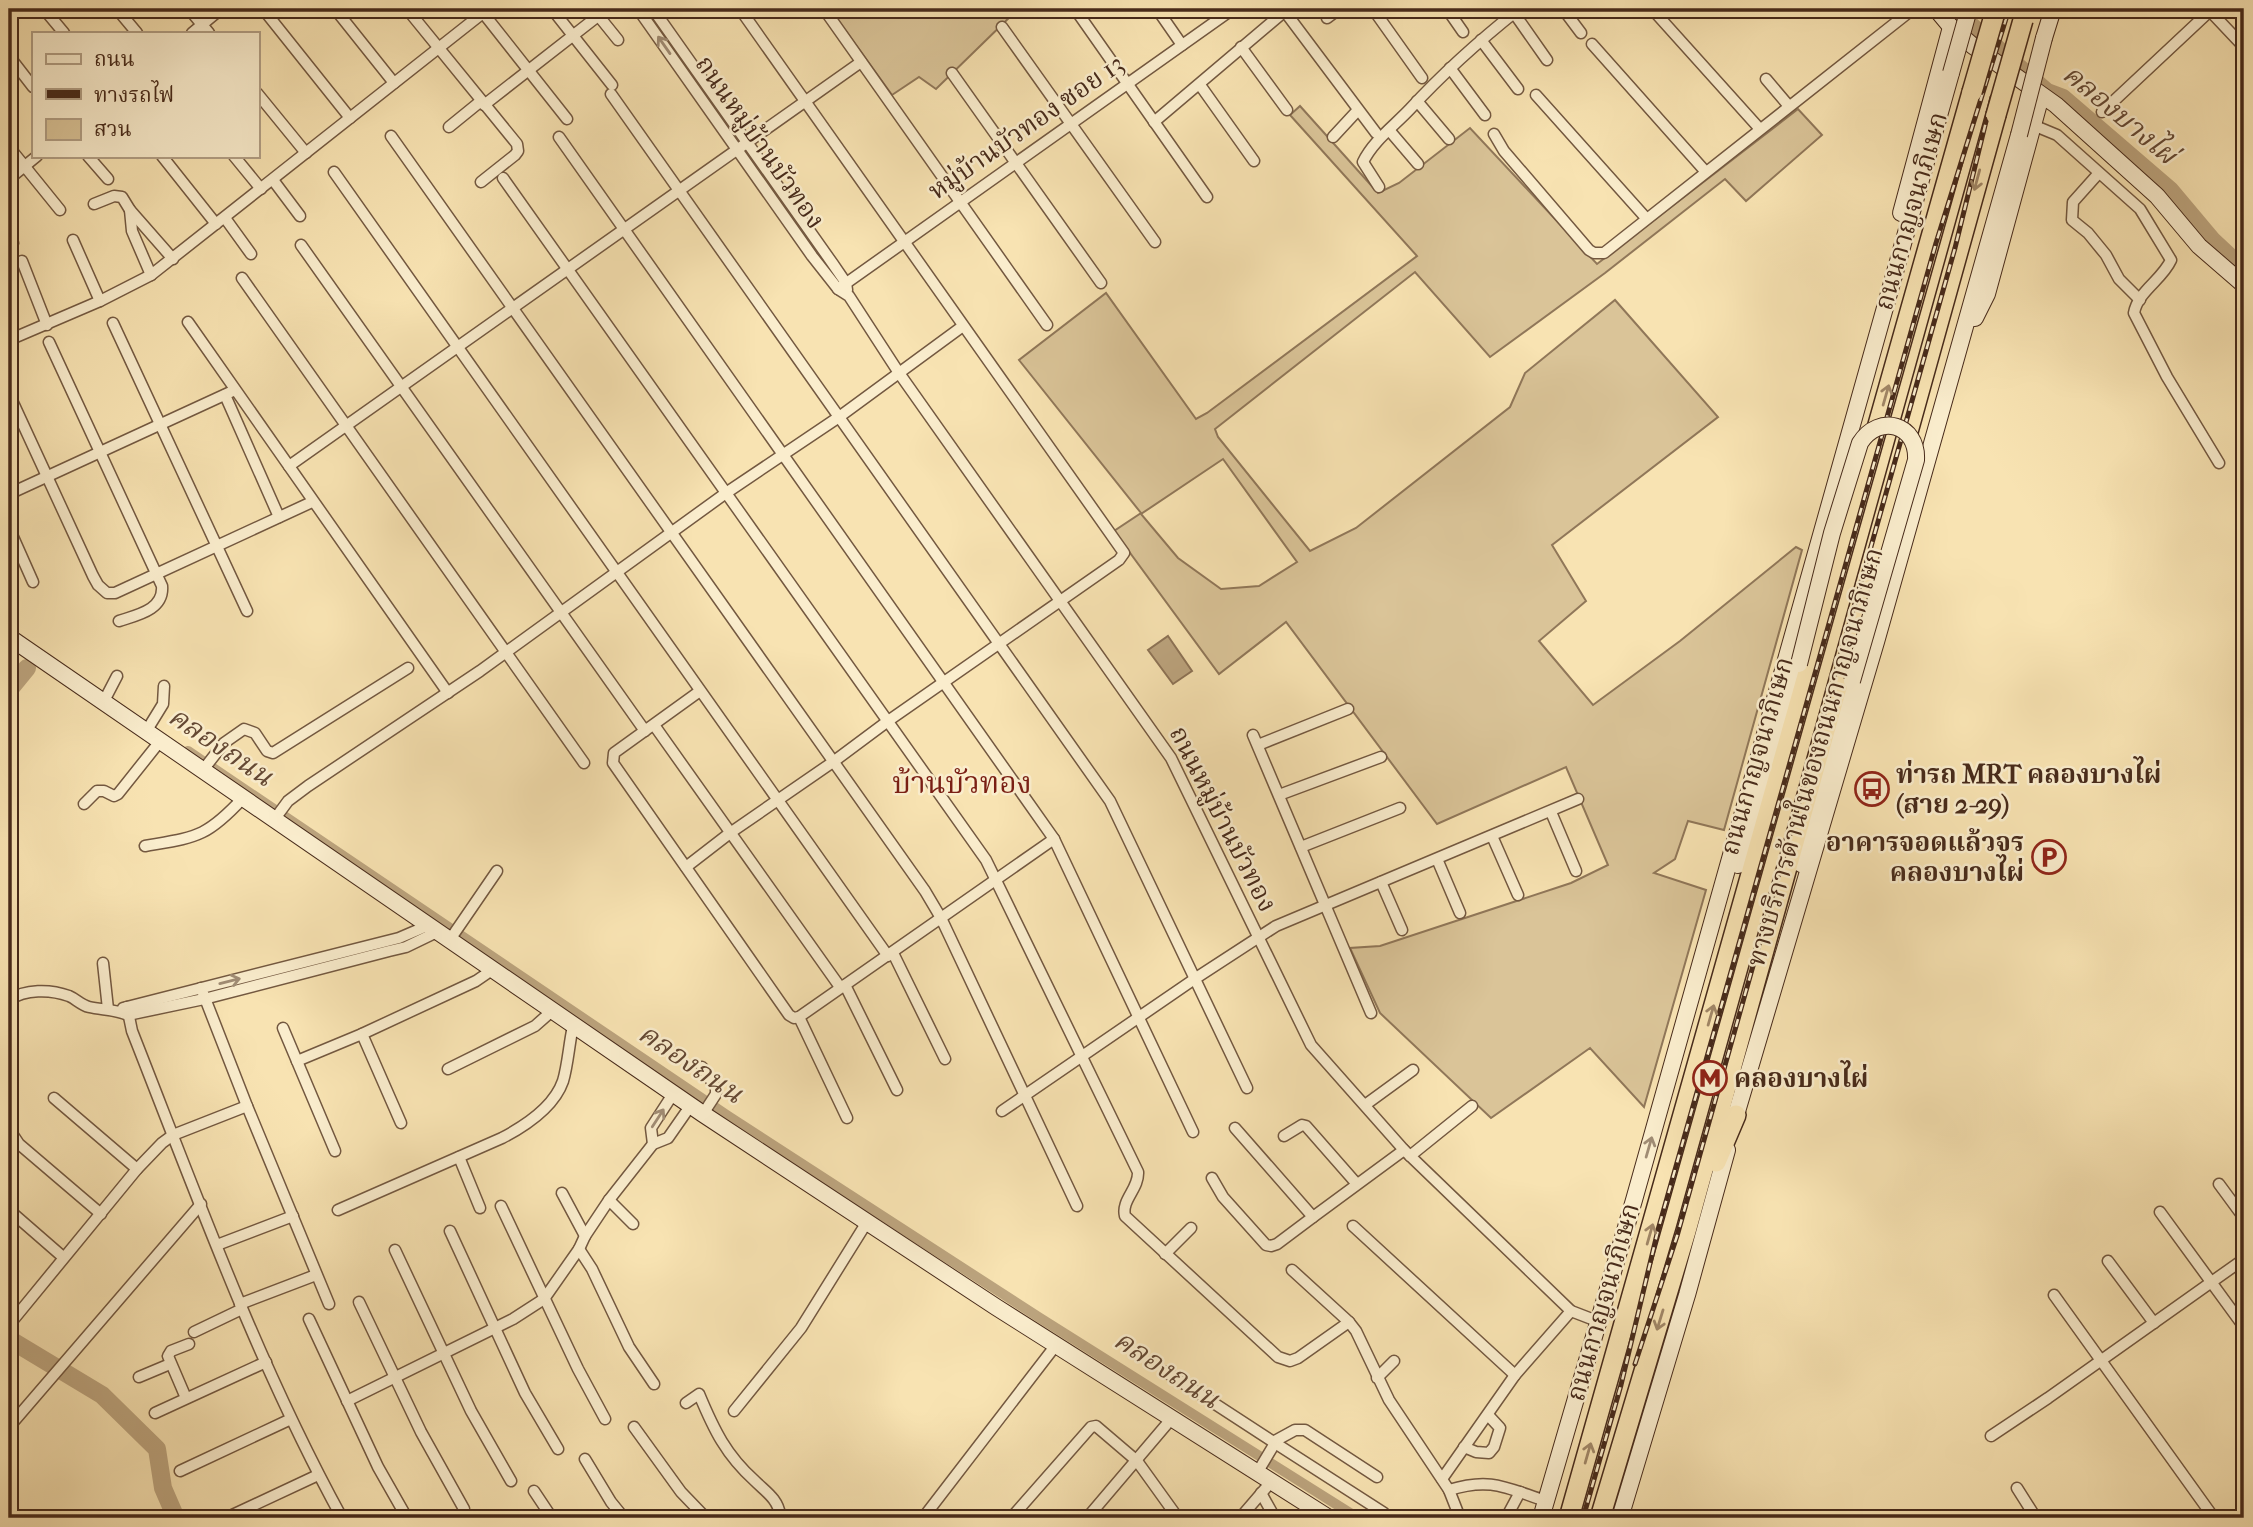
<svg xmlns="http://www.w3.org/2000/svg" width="2253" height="1527" font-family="'IM FELL French Canon','Noto Serif Thai',serif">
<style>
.green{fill:#dac498;stroke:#907759;stroke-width:2;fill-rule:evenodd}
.water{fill:#bca47e;stroke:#8d7356;stroke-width:2}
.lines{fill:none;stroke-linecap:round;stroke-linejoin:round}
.canal{stroke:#bca47e;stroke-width:10}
.river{stroke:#bca47e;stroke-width:18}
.street-casing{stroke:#735840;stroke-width:13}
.secondary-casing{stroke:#472a1a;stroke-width:18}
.highway-casing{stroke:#472a1a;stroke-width:22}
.street{stroke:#faedcd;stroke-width:10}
.secondary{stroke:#faedcd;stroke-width:16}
.highway{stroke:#f8e3b2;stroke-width:19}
.rail-casing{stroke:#472a1a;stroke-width:5}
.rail{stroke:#faedcd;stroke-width:2.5;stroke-dasharray:8;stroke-linecap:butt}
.secondary-bridge-casing{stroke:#472a1a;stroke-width:18;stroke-linecap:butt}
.highway-bridge-casing{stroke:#472a1a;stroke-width:22;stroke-linecap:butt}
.secondary-bridge{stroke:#faedcd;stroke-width:16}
.highway-bridge{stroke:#f8e3b2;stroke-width:19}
.oneway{stroke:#a08c74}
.oneway2{stroke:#a08666}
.labels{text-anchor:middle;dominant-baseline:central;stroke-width:5;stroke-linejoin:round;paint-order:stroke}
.street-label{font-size:26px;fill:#472a1a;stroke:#faedcd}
.poi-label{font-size:26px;font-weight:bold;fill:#472a1a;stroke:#faedcd;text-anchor:start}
.water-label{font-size:28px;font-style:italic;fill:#644833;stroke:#faedcd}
.quarter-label{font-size:30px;fill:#7a1f14;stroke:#faedcd}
</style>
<rect width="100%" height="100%" fill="#f8e3b2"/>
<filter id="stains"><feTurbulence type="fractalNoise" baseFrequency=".00286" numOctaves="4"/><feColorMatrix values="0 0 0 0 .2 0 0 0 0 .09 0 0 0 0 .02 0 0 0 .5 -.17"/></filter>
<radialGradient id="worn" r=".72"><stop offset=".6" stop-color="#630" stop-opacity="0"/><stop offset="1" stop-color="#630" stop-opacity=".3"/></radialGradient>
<!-- green -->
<g class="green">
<path d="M830,9H1018L936,89L919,77L892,95Z"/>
<path d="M1300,106L1378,193L1399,183L1470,128L1597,264L1798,109L1822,135L1746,201L1725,179L1605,273L1490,357L1415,272L1215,429L1218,437L1310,551L1356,528L1510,407L1525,373L1615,300L1718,417L1552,545L1586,601L1539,641L1593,705L1680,641L1796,547L1802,550L1724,830L1688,821L1675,859L1654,873L1706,890L1644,1107L1590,1048L1491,1118L1380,1013L1350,948L1380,946L1571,883L1608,865L1566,767L1437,824L1286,622L1219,674L1114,531L1141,513L1019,360L1106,293L1196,419L1207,413L1417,256L1290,115ZM1223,459L1297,562L1259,586L1221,589L1178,558L1141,514Z"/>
</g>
<!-- water -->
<path class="water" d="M1168,636L1192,671L1173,684L1148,650Z"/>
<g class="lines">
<!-- canal -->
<path class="canal" d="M188,751L728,1116L1040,1318L1358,1518"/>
<!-- river -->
<g class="river">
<path d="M1952,9L2047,92L2063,98L2170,190L2212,240L2244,270"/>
<path d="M9,690L27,668"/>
<path d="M9,1339L102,1395L157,1449L163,1488L176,1518"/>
</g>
<!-- street casing -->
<g class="street-casing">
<g id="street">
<path d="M44,9L64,33"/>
<path d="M117,9L137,33"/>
<path d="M189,9L209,33"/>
<path d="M263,9L350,118"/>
<path d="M335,9L394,83"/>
<path d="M407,9L517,144L518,151L515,155L481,182"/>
<path d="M480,9L567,119"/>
<path d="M552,9L612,85"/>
<path d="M593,9L618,40"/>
<path d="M638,9L812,256L838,289L849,296L899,373L1171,758L1311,1045L1404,1150L1571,1311L1597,1321"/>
<path d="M653,9L833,264L846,283L847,290"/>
<path d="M824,9L1047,325"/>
<path d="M1075,9L1207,197"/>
<path d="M1157,9L1182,45"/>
<path d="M1283,9L1376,133"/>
<path d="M1373,9L1422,78"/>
<path d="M1447,9L1463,32"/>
<path d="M1563,9L1581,33"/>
<path d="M1652,9L1759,128"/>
<path d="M2210,11L2244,47"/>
<path d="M1514,13L1547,60"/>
<path d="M1327,18L1339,9"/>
<path d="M1002,27L1155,242"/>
<path d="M192,33L221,9"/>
<path d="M1481,40L1518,89"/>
<path d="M1592,44L1705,171"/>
<path d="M1241,47L1287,110"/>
<path d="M9,56L33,87"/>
<path d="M1450,68L1485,115"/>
<path d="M952,73L1101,283"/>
<path d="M1766,79L1788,105"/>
<path d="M1200,85L1254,161"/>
<path d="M257,93L306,153"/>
<path d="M611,94L1110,801L1247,1088"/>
<path d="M1536,95L1646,218"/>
<path d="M1417,101L1449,139"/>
<path d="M484,105L598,16"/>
<path d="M2102,112L2212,9"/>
<path d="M1154,122L1285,11"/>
<path d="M2033,125L2057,135L2140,209L2171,260C2162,280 2138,291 2134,313L2167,377L2219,463"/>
<path d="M449,127L481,101"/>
<path d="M1389,130L1418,164"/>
<path d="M1494,134L1504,151L1589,250L1594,253H1604L1913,9"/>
<path d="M391,136L925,891L941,918L1077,1206"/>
<path d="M559,137L1054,839L1193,1132"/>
<path d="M1333,137L1358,110"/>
<path d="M9,147L60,210"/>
<path d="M88,156L108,179"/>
<path d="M162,156L216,224"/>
<path d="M234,156L261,189"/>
<path d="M334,172L888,956"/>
<path d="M2098,174L2073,202L2072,220L2088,233L2106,255L2119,279L2140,300"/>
<path d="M503,178L986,860L1138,1172C1139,1189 1121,1200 1125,1216L1278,1357L1290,1361L1298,1358L1349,1322"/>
<path d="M9,179L37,156"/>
<path d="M273,180L300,216"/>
<path d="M1379,187L1363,162C1373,141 1394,126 1410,109C1444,72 1480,40 1519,9"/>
<path d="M94,204L114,196L122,197L130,210L173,259"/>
<path d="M130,210L132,231L151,275"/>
<path d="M225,218L251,254"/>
<path d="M9,238L13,243"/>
<path d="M73,240L100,301"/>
<path d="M301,245L645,731"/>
<path d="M22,261L47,325"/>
<path d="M242,278L584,763"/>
<path d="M838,289L1233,9"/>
<path d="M188,322L448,693"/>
<path d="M113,323L247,611"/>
<path d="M9,340L100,301L151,275L488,9"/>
<path d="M49,342L162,586C164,610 137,615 119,621"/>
<path d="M9,394L93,576L98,585L107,593H115L312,502"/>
<path d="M225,395L279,517"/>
<path d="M289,466L861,62"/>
<path d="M9,494L235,390"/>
<path d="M9,528L33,582"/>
<path d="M700,691L614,753L613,763L789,1015L794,1018L799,1017L1054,839"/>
<path d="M104,701L117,676"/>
<path d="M654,725L840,987"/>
<path d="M147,730L163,704L164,686"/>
<path d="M1253,735L1371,1013"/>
<path d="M1258,745L1348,709"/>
<path d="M203,770L224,743L244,729L255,733L267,751L273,753L408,668"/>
<path d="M1279,795L1381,757"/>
<path d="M84,804L97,791H104L114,796L118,794L161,740"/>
<path d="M1551,812L1576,871"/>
<path d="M274,820L288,801L308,786L480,671L726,493L839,417L963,326"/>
<path d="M1492,836L1518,895"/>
<path d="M145,846C196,837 206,838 243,798"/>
<path d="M1301,847L1400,808"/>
<path d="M1437,859L1460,913"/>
<path d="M686,867L730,833L833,762L888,721L1119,560L1124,553L740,9"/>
<path d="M1381,882L1402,930"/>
<path d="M449,941L497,871"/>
<path d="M893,953L945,1059"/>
<path d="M103,963L108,1009"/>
<path d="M845,985L897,1090"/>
<path d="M201,988L247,1106L329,1304"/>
<path d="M9,1000C25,989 50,989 69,996C76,999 81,1005 89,1007C102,1010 115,1009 128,1015L204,999L389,951L406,947L437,932"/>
<path d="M127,1007L132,1031C197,1196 257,1363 342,1518"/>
<path d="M123,1008L399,938L427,926"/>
<path d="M799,1017L847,1118"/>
<path d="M283,1028L335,1151"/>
<path d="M362,1034L401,1123"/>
<path d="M297,1061L362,1034L476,981L492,970"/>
<path d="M702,1067L716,1088V1094L703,1114"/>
<path d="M448,1069L535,1026L552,1011"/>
<path d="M54,1098L137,1169"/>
<path d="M1365,1105L1413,1070"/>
<path d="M1002,1111L1196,978L1276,926L1578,799"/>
<path d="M1235,1128L1313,1217L1404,1150"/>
<path d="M9,1129L19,1144L101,1214"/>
<path d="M1284,1136L1302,1125L1306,1126L1356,1183"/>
<path d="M653,1144L651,1128L673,1094"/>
<path d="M1410,1156L1472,1106"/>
<path d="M459,1157L480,1208"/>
<path d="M1212,1178L1223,1197L1266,1245L1271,1246L1277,1244L1313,1217"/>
<path d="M2219,1184L2244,1218"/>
<path d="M562,1193L585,1236"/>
<path d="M609,1200L633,1224"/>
<path d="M501,1206L578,1369L605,1419"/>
<path d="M9,1210L63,1257"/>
<path d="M338,1210L502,1138C525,1126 554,1107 563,1081C568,1064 569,1044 573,1026"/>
<path d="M2160,1212L2244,1327"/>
<path d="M1353,1226L1515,1375"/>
<path d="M450,1231L525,1393L558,1449"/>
<path d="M217,1245L293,1216"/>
<path d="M579,1249L592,1269L629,1347L654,1384"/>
<path d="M395,1250L471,1411L511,1481"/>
<path d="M1165,1254L1191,1228"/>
<path d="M2108,1261L2154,1323"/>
<path d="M1292,1270L1349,1322L1356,1331L1389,1400L1449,1490L1460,1518"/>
<path d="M2054,1295L2214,1518"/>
<path d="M359,1302L421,1432L464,1509"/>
<path d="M240,1304L316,1275"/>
<path d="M309,1319L378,1467L407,1518"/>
<path d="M9,1325L137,1169L162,1143L173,1135L247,1106"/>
<path d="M194,1332L242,1309"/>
<path d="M1166,1372L1275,1443L1257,1473"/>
<path d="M139,1377L170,1364"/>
<path d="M1377,1378L1394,1361"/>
<path d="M186,1398L168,1356L171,1351L189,1344"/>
<path d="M347,1401L513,1319L544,1299L579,1249L585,1236L609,1200L653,1144L668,1138L691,1105"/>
<path d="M686,1403L699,1394C714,1430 726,1455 755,1481C766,1492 778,1499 780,1515L778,1518"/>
<path d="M734,1411L801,1328L867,1222"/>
<path d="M155,1413L266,1362"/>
<path d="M9,1427L201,1204"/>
<path d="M634,1427L681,1492L706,1518"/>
<path d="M1991,1436L2048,1398L2244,1259"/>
<path d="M1273,1442L1295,1430H1305L1377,1477"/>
<path d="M1275,1443L1384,1513"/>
<path d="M1464,1447L1476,1452L1489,1453L1494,1447L1500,1428L1488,1415"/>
<path d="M2243,1451L2244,1450"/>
<path d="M585,1459L611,1502L624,1518"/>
<path d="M180,1471L291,1419"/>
<path d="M1442,1479L1515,1375L1571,1311"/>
<path d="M2017,1488L2036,1518"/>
<path d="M1449,1490C1491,1477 1506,1488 1546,1501"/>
<path d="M534,1491L552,1518"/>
<path d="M1261,1493L1275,1518"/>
<path d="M226,1518L318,1475"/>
<path d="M923,1518L1056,1345"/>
<path d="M1011,1518L1091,1427L1096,1426L1137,1461L1178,1518"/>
<path d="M1087,1518L1172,1418"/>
<path d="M1240,1518L1271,1482"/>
<path d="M1506,1518L1520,1492"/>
</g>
</g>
<!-- secondary casing -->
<g class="secondary-casing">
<g id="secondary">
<path d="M1936,9L1951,27L1973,46L2056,105L2157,196L2199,246L2244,285"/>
<path d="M2044,38L2053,9"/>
<path d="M1901,213L1951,27"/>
<path d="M1975,318L1987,294L2041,96"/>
<path d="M9,637L703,1114L996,1307L1329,1518"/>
<path d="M1801,864L1852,681"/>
<path d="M1738,865L1755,822L1799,664"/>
<path d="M1733,1125L1876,642L2019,135"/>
<path d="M1541,1518L1634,1200L1951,73"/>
<path d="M1620,1518L1687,1295L1727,1150"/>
</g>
</g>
<!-- highway casing -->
<g class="highway-casing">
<g id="highway">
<path d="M1716,1162L1736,1115"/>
<path d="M1569,1518L1972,92"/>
<path d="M1600,1518L1686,1231L1996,115"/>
</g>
</g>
<!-- street -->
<use href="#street" class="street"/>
<!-- secondary -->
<use href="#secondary" class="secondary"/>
<!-- highway -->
<use href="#highway" class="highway"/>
<!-- rail casing -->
<g class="rail-casing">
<g id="rail">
<path d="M1635,1364L1677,1236L1955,248L1992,97"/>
<path d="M1583,1518L1621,1385L1658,1230L1742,933L1936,243L2009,9"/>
</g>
</g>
<!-- rail -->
<use href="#rail" class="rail"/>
<!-- secondary-bridge casing -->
<g class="secondary-bridge-casing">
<g id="secondary-bridge">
<path d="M1951,73L1969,9"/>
<path d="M2019,135L2044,38"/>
<path d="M1799,664L1832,533L1860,443C1879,413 1918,424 1916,460L1852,681"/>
</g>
</g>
<!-- highway-bridge casing -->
<g class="highway-bridge-casing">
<g id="highway-bridge">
<path d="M1972,92L1996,9"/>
<path d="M1996,115L2023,20"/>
</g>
</g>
<!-- secondary-bridge -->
<use href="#secondary-bridge" class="secondary-bridge"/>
<!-- highway-bridge -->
<use href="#highway-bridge" class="highway-bridge"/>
</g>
<!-- one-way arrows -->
<defs><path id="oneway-shaft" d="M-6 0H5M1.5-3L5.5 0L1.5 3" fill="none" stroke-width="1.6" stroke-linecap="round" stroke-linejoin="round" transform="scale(1.75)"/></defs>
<g class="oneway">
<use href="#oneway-shaft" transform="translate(664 45) rotate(-125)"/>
<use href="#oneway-shaft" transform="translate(230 981) rotate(-14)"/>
<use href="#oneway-shaft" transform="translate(658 1118) rotate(-57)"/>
<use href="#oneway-shaft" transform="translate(1649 1147) rotate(-74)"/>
</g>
<g class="oneway2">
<use href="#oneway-shaft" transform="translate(1977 180) rotate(105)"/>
<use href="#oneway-shaft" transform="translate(1886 395) rotate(-74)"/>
<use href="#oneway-shaft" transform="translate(1711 1015) rotate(-74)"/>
<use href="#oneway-shaft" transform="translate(1650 1234) rotate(-74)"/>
<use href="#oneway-shaft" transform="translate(1660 1320) rotate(107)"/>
<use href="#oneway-shaft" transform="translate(1588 1453) rotate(-74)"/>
</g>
<!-- icons -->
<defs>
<g id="bus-ring" transform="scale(1.75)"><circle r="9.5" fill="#faedcd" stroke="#8f2418" stroke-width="1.5"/><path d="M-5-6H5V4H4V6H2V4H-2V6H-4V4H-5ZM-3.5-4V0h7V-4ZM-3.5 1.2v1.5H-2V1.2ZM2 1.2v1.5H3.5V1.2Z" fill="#8f2418"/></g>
<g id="parking-ring" transform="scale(1.75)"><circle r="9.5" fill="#faedcd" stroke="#8f2418" stroke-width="1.5"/><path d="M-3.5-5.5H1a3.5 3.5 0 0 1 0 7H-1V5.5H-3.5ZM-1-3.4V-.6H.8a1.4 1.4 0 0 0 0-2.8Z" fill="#8f2418"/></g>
<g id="metro-ring" transform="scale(1.75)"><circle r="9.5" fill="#faedcd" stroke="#8f2418" stroke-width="1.5"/><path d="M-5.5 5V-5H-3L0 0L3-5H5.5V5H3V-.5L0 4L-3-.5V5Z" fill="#8f2418"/></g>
</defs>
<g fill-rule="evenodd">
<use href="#bus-ring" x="1872" y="789"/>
<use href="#parking-ring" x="2049" y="857"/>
<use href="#metro-ring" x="1710" y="1078"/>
</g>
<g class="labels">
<!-- street labels -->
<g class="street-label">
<text transform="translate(1026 127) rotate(-35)">หมู่บ้านบัวทอง ซอย 13</text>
<text transform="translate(760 142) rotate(55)">ถนนหมู่บ้านบัวทอง</text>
<text transform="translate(1911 211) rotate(-74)">ถนนกาญจนาภิเษก</text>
<text transform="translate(1757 756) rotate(-74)">ถนนกาญจนาภิเษก</text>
<text transform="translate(1815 757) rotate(-74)">ทางบริการด้านในของถนนกาญจนาภิเษก</text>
<text transform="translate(1223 819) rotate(63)">ถนนหมู่บ้านบัวทอง</text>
<text transform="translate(1603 1302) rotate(-74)">ถนนกาญจนาภิเษก</text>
</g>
<!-- poi labels -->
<g class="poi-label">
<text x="1896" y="774">ท่ารถ MRT คลองบางไผ่<tspan x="1896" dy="30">(สาย 2-29)</tspan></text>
<text x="2024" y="842" text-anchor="end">อาคารจอดแล้วจร<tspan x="2024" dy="30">คลองบางไผ่</tspan></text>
<text x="1734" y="1078">คลองบางไผ่</text>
</g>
<!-- water labels -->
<g class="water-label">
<text transform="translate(2120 114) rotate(40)">คลองบางไผ่</text>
<text transform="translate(221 746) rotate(34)">คลองถนน</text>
<text transform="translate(691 1063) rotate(34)">คลองถนน</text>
<text transform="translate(1167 1369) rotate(33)">คลองถนน</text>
</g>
<!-- quarter labels -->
<g class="quarter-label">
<text x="962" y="783">บ้านบัวทอง</text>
</g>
</g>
<!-- margin -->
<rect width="2253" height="1527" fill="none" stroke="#f8e3b2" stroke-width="35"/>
<rect x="10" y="10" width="2232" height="1506" fill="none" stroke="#472a1a" stroke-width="3.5"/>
<rect x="18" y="18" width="2218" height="1492" fill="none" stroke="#472a1a" stroke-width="2"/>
<!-- legend -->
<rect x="32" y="32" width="228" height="126" fill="#faedcd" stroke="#b29f85" stroke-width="2"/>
<rect x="46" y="54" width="35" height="10" fill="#faedcd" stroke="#b29f85" stroke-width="2"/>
<text x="94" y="66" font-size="21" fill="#472a1a">ถนน</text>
<rect x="46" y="89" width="35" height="10" fill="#472a1a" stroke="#b29f85" stroke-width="2"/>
<text x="94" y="102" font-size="21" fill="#472a1a">ทางรถไฟ</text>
<rect x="46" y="119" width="35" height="21" fill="#dac498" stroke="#b29f85" stroke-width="2"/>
<text x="94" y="136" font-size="21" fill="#472a1a">สวน</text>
<rect width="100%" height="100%" filter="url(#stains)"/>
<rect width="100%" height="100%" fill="url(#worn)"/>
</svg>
